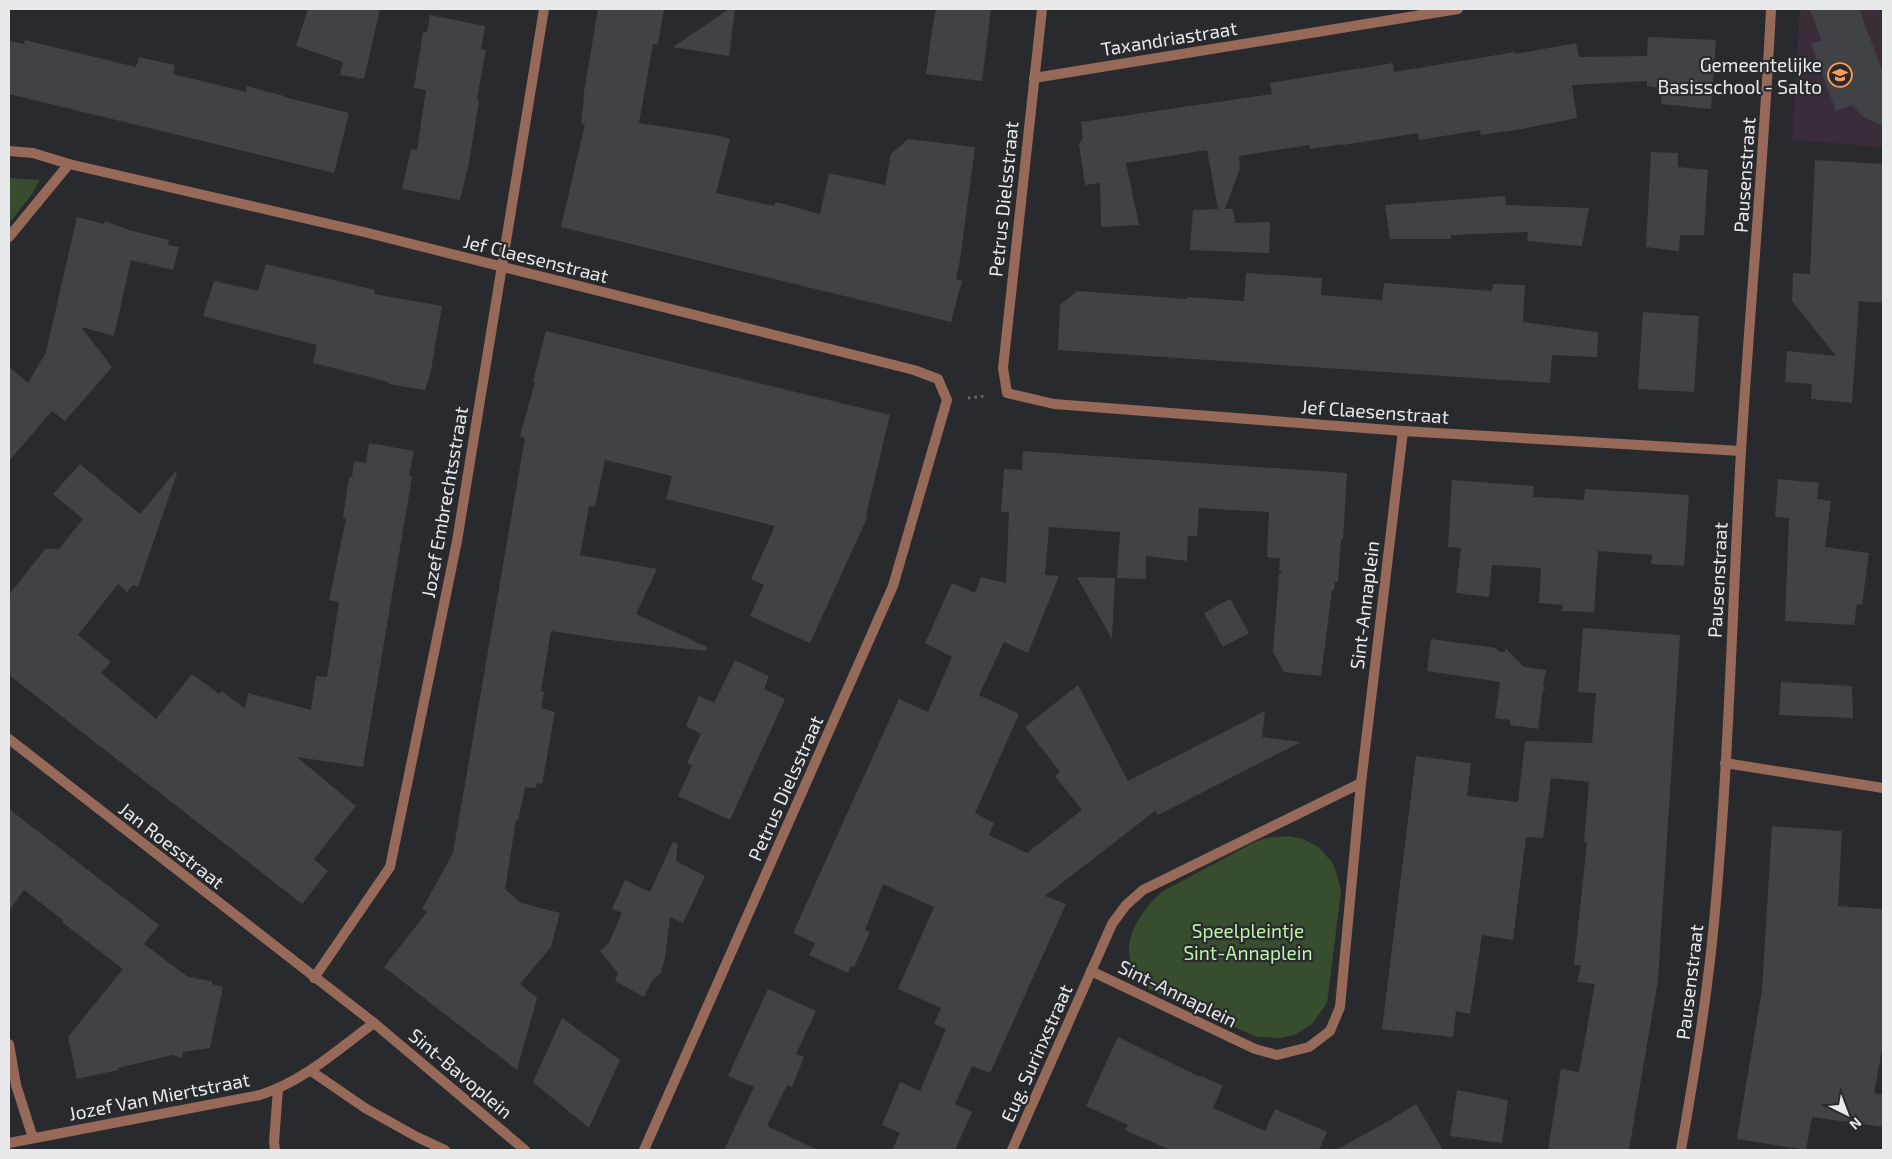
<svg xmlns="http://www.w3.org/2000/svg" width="1892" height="1159" font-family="'Exo 2',sans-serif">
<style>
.education{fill:#3a2d3a}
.green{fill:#374d2d}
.building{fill:#414246}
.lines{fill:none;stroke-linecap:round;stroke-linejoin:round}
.path{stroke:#656669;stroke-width:3;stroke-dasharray:2.5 4;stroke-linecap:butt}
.lane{stroke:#966958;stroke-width:10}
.street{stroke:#966958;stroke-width:10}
.labels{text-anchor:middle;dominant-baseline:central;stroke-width:4.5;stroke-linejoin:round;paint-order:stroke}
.street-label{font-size:19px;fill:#e8e9eb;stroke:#292a2e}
.poi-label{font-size:19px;fill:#e8e9eb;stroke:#292a2e;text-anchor:end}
.park-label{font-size:19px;fill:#bff3a8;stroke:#292a2e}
</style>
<rect width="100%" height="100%" fill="#292a2e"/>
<!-- education -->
<path class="education" d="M1800,9H1883V147L1792,140Z"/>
<!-- green -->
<g class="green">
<path d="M9,178L40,180L30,197L9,223Z"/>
<path d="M1288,836L1303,839L1318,847L1332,862L1336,871L1341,891L1327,1003L1312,1024L1294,1035L1282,1038L1257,1037L1149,989C1112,958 1132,918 1163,891L1255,842L1266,838Z"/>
</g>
<!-- building -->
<g class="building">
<path d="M308,9H380L364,79L340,75L343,62L296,46Z"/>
<path d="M598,9H664L658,44H653L639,123L715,135L730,139L716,193L774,206L776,202L820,214L829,173L885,185L891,154L908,139L975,147L960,260L956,279L962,281L951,322L561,227L585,124L581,123L584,98H583Z"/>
<path d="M729,9H735L729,56L673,47Z"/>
<path d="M936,9H991L982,81L926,74L933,24Z"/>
<path d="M1810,9H1859L1883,73V126L1862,116L1852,105L1836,111L1811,44L1822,41Z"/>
<path d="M430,15L485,26L481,49L486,50L477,99L479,100L469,163L460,200L402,189L411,149L417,150L426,90L414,88L423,32H427Z"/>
<path d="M1648,37L1716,40L1711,109L1661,104L1662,88L1647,86V81L1572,85L1577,118L1522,129L1481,135L1480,130L1419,140L1418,133L1343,145V144L1310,149L1309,145L1239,156L1240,168L1225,209H1233L1235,223L1270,222L1269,253L1190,250L1193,210L1218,209L1207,150L1126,163L1139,225L1101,227L1100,183L1085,185L1079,144L1083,138L1081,122L1272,94L1270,83L1393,63L1394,72L1515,52V54L1576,43L1579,57L1647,56Z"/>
<path d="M25,40L136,67L139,57L175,65L173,74L246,92L247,86L284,96V97L349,113L334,173L9,94V41L24,44Z"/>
<path d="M1651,152L1678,153V167L1708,170L1704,235H1680L1679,251L1646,247Z"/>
<path d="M1815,160L1883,164V303L1859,301L1852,403L1811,399L1812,384L1785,382L1787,351L1836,356L1792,301L1793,273L1810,274Z"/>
<path d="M1505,196L1506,205L1589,208L1582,246L1527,241L1528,232L1451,235V239H1390L1385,205Z"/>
<path d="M77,217L104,224L105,221L129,230L169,240L168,245L179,247L173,270L131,260L114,336L81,327L112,367L65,421L52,411L9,461V367L28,383L46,352Z"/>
<path d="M266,264L375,290L374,294L442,306L430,376L425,390L389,384V382L313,363L317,345L203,316L214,281L258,291Z"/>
<path d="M1246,273L1322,278L1321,295L1382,300L1384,283L1492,291L1493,284L1525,285L1523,322L1598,332L1597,357L1552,355L1550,383L1058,350L1060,305L1077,291L1187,299V297L1244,301Z"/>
<path d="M1643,312L1699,316L1694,392L1638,389Z"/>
<path d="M546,331L890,415L866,515L868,516L810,643L750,616L764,585L751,579L775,526L666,499L672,476L605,460L595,507L589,506L580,555L657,569L636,614L707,647L706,651L617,641L551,631L541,691L544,692L541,708L555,712L542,784L537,783L536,788L525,787L518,821L516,820L505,889L521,903L560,913L551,947L520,984L537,998L517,1070L384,967L427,912L422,909L453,853L525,438L520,436L535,382L533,381Z"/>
<path d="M369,443L414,451L409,476L412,477L363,767L297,757L356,806L314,859L328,871L302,904L9,675V595L45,549H59L83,519L53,494L80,464L140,514L175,472L177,473L138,587L133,585L127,592L118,584L78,635L111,662L101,673L156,719L192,674L219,694L222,691L245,709L248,693L311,710L316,676L327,677L339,602L329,600L346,519L343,518L349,477H352L354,461L366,463Z"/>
<path d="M1023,451L1347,473L1343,539H1341L1338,582H1335L1334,590H1332L1321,676L1284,672L1273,652L1279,574L1283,572L1279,571L1280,558L1267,557L1269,512L1199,508L1197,536H1188L1187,561L1146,556V579L1117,578L1120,532L1049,527L1045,575L1059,576L1028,653L1004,642L979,695L1019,714L975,813L994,823L989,835L1027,853L1082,810L1055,776L1060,772L1025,727L1078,685L1128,781L1265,711L1262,737L1301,742L1158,815L1155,811L1045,896L1066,904L990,1073L972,1066L955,1104L972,1112L955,1150H892L900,1133L882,1125L900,1082L920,1091L946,1029L934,1024L941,1008L898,989L934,907L883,884L865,930L870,932L854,967L851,966L848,973L809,955L815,943L793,933L899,699L928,712L952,657L925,643L952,583L975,593L981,577L1006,583L1009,512H1001L1004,469L1022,470Z"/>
<path d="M1778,479L1819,483L1817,499L1831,501L1825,547L1869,553L1862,605L1857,604L1854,625L1785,621L1789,518L1775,517Z"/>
<path d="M1452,480L1534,486L1533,497L1584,500L1585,489L1689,495L1684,566L1651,564L1652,555L1598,551L1594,612L1562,611L1563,605L1539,603L1541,568L1492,565L1489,597L1456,593L1461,548L1448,547Z"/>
<path d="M1077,577L1115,578L1112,639Z"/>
<path d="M1230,599L1249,633L1223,647L1204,613Z"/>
<path d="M1583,628L1680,635L1658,980L1629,1150H1548L1561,1069L1579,1072L1595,984L1577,982L1581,965H1574L1587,842H1584L1589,782L1551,778L1543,838L1526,837L1513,940L1482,935L1470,1014L1456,1011L1453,1037L1382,1029L1416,756L1471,763L1467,796L1518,802L1525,741L1592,743L1596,693L1578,692Z"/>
<path d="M1431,639L1496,648L1498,651L1505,652V648L1524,667L1546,670L1543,686L1546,689H1543L1538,729L1510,725V720L1495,718L1500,682L1427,671Z"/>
<path d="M735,660L769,676L764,689L785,699L730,820L678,796L692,766L687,763L701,734L686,726L699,696L714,703Z"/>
<path d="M1781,682L1852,686L1853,718L1779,715Z"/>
<path d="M9,809L159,925L144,944L188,977L212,981V984L223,987L210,1048L183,1052L182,1058L172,1055L118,1068V1070L77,1079L68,1037L123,969L62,922L63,920L24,890L9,911Z"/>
<path d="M1772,826L1842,831L1838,906L1883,909V1044L1874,1093L1883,1095V1127L1812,1117L1806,1150L1737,1139L1762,990Z"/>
<path d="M673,842L678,844L676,861L705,876L683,923L670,917L665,958L661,973L652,981L644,997L615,981L618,973L600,951L609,943L622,913L612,909L625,880L650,892Z"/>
<path d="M768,989L816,1011L796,1054L804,1057L792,1087L787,1085L767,1126L818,1150H724L754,1087L728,1076Z"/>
<path d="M562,1018L620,1060L589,1128L533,1082Z"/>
<path d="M1118,1037L1200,1077L1202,1076L1223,1086L1213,1108L1265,1131L1275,1109L1327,1132L1319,1150H1170L1125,1130L1128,1125L1086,1106Z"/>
<path d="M1457,1090L1508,1100L1502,1143L1450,1136Z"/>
<path d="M1416,1104L1443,1150H1336L1385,1123Z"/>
</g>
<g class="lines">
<!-- path -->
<path class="path" d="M968,398L986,396"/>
<!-- lane -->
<path class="lane" d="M275,1150L274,1142L278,1089"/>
<!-- street -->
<g class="street">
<path d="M1042,9L1003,368L1007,393L1054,404L1403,431L1741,451"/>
<path d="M1034,78L1458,9"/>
<path d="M9,151L33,153L69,164L9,237"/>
<path d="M69,164L364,232L914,370L938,379L947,400L893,586L644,1150"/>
<path d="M9,739L374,1023L525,1150"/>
<path d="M1725,763L1883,788"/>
<path d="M1091,971L1255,1049L1277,1055L1309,1047L1330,1031L1340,1007L1361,783L1403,431"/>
<path d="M314,978L390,867L457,541L544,9"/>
<path d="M9,1044L16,1085L33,1138"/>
<path d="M311,1071L365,1108L417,1137L445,1150"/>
<path d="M9,1143L260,1095C304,1081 337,1050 374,1023"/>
<path d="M1012,1150L1112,924L1126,905L1143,890L1361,783"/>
<path d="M1681,1150C1694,1075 1707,999 1714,922C1729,766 1732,608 1741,451C1750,304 1764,156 1771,9"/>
</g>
</g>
<!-- icons -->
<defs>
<g id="school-ring" transform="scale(1.25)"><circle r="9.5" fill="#292a2e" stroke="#ff9b5a" stroke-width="1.5"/><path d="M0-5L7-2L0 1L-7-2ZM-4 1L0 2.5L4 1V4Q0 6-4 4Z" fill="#ff9b5a"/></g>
</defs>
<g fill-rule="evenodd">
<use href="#school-ring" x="1840" y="75"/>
</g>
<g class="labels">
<!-- street labels -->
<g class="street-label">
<text transform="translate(1169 38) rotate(-9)">Taxandriastraat</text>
<text transform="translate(1744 175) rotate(-86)">Pausenstraat</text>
<text transform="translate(1003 199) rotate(-84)">Petrus Dielsstraat</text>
<text transform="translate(536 258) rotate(14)">Jef Claesenstraat</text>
<text transform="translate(1375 411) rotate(4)">Jef Claesenstraat</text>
<text transform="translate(444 502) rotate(-80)">Jozef Embrechtsstraat</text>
<text transform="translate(1717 580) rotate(-87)">Pausenstraat</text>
<text transform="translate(1364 605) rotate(-83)">Sint-Annaplein</text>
<text transform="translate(785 788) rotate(-66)">Petrus Dielsstraat</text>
<text transform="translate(172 845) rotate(38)">Jan Roesstraat</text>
<text transform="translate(1689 982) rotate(-83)">Pausenstraat</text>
<text transform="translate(1178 993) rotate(26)">Sint-Annaplein</text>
<text transform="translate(1036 1053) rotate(-66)">Eug. Surinxstraat</text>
<text transform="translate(461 1073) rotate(40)">Sint-Bavoplein</text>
<text transform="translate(159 1096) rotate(-11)">Jozef Van Miertstraat</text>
</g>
<!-- poi labels -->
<g class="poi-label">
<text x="1822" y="64">Gemeentelijke<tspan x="1822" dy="22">Basisschool - Salto</tspan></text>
</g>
<!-- park labels -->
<g class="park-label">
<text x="1248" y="930">Speelpleintje<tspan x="1248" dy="22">Sint-Annaplein</tspan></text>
</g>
</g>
<!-- border -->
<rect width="1892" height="1159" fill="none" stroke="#e8e9eb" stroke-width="20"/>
<!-- north arrow -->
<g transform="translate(1847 1114) rotate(138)" stroke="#292a2e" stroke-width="4" paint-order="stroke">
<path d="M0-4L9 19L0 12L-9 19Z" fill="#e8e9eb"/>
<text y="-8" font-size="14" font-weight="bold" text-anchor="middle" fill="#e8e9eb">N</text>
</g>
</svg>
